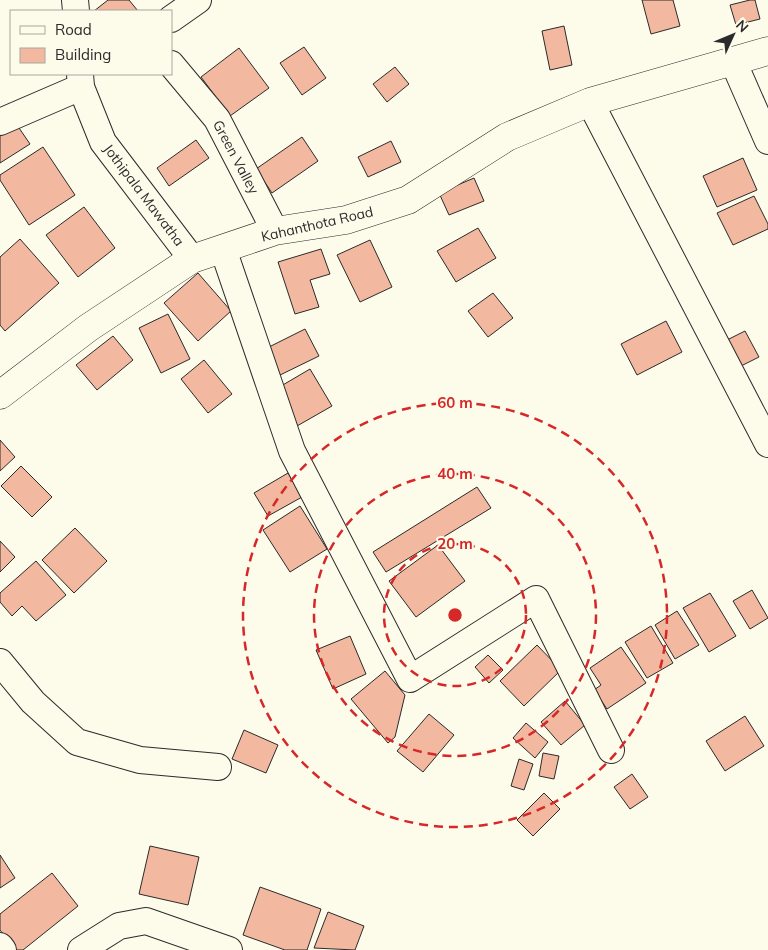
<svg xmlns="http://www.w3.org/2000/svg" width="768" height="950" font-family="Mulish,sans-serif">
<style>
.building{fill:#f2b8a0;stroke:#2b2b2b}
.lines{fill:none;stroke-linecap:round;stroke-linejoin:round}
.minor-casing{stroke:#2b2b2b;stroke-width:28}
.major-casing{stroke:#2b2b2b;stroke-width:29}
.minor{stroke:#fdfbea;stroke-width:26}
.major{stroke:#fdfbea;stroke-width:28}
.ring{fill:none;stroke:#d62828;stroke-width:2.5;stroke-dasharray:9 6}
.labels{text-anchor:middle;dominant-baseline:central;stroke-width:4;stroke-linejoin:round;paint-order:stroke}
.street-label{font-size:14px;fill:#2b2b2b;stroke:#fdfbea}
.centre{fill:#d62828;stroke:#fdfbea;stroke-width:2.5}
.ring-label{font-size:15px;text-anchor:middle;font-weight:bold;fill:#d62828;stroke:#fdfbea;stroke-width:4;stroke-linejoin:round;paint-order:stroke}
</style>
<rect width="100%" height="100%" fill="#fdfbea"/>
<!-- building -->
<g class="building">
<path d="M108,0H129L138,11H94Z"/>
<path d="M642,0H673L680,26L651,34Z"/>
<path d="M750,0H755L760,19L736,25L730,5Z"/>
<path d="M564,26L572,65L550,70L542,31Z"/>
<path d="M304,47L326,78L302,95L280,63Z"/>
<path d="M239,48L269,88L230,116L201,77Z"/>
<path d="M395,67L409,84L387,102L373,84Z"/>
<path d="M17,125L30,144L0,163V136Z"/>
<path d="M302,137L318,161L272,193L256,169Z"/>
<path d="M196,140L209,158L169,186L157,168Z"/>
<path d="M391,141L401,162L368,177L358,157Z"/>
<path d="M43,147L75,195L29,225L0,180V175Z"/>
<path d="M743,158L757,190L717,207L703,176Z"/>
<path d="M474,178L484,201L449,215L439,193Z"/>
<path d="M754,196L768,224V229L733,245L717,213Z"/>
<path d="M84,207L115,248L78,277L46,235Z"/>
<path d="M478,228L496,258L456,282L437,251Z"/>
<path d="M20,239L59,283L5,331L0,325V257Z"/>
<path d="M370,240L392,287L360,302L337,255Z"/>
<path d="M321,249L330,274L310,280L319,307L295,314L278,262Z"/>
<path d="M198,273L231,311L198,341L164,303Z"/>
<path d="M493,293L513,318L488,337L468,311Z"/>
<path d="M168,314L190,359L161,373L139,328Z"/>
<path d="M666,321L682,352L637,375L621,344Z"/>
<path d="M305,329L319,356L276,377L263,350Z"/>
<path d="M745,331L759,357L741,366L727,340Z"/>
<path d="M113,336L133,360L97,390L76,365Z"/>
<path d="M204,360L232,394L208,413L181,379Z"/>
<path d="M310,369L332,406L297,426L276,389Z"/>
<path d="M0,440L15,457L0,471Z"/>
<path d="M21,466L52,497L32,517L1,486Z"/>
<path d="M288,473L302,497L268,516L254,493Z"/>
<path d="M477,487L491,508L386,572L373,552Z"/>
<path d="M300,506L327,549L290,572L263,530Z"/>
<path d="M75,528L107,561L74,593L42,560Z"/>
<path d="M0,541L15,557L0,572Z"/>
<path d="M438,545L465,581L416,617L389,581Z"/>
<path d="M36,561L66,595L36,621L22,606L12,616L0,602V593Z"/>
<path d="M752,590L768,618L750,629L733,601Z"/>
<path d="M710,593L736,636L709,652L683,608Z"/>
<path d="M677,611L699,645L675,659L655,625Z"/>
<path d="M651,626L673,663L647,678L625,642Z"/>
<path d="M350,636L366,674L333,689L316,650Z"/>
<path d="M537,645L561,670L524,706L500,681Z"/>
<path d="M621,647L646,683L607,709L594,690L601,685L590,668Z"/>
<path d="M488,655L503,670L489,683L475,667Z"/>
<path d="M385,671L405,695L395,737L388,743L351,699Z"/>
<path d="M565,701L585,725L561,745L541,722Z"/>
<path d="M429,714L454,735L423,772L397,751Z"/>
<path d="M745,716L764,746L725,771L706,741Z"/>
<path d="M526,723L548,742L535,758L513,738Z"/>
<path d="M244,730L278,745L266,773L232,759Z"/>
<path d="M543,753L559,756L554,779L539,776Z"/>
<path d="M519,759L533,764L524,790L511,786Z"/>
<path d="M632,774L648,797L630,809L614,787Z"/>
<path d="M544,793L560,809L533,836L517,820Z"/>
<path d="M150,846L199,857L188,905L139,894Z"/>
<path d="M0,855L15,878L0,888Z"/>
<path d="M52,873L78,906L23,950H16L0,930V914Z"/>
<path d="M260,887L321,909L307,950H285L243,935Z"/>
<path d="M328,912L364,926L355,950L314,948Z"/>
</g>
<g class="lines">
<!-- minor casing -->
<g class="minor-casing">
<g id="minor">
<path d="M75,0L76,11"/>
<path d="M171,19L198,0"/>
<path d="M733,61L768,141"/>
<path d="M171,64L217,119L275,231"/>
<path d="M80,74L81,87L103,142L192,259"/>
<path d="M590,102L768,444"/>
<path d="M0,122L81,87"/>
<path d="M223,249L292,451L410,679L536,599L611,750"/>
<path d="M0,662L33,702L77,742L140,760L218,767"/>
<path d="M0,946L3,950"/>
<path d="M81,950L119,926L146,921L229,950"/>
</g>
</g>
<!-- major casing -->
<g class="major-casing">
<path id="major" d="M0,395L88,328L192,259L275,231L346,220L408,200L507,137L590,102L768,51"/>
</g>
<!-- minor -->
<use href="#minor" class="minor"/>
<!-- major -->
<use href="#major" class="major"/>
</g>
<!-- distance rings -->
<g class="ring">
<circle cx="455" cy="615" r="71"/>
<circle cx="455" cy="615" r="141"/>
<circle cx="455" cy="615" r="212"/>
</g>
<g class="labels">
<!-- street labels -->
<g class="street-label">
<text transform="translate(236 157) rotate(62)">Green Valley</text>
<text transform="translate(144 195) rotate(53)">Jothipala Mawatha</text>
<text transform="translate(317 224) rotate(-13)">Kahanthota Road</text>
</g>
</g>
<circle cx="455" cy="615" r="8" class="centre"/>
<g class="ring-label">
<text x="455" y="408">60 m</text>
<text x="455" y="479">40 m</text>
<text x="455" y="549">20 m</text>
</g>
<!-- legend -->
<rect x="10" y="10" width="162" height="65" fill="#fdfbea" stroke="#a9a89e"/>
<rect x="20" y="26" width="25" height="8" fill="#fdfbea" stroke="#a9a89e"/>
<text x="55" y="35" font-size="15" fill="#2b2b2b">Road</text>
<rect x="20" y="48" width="25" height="15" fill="#f2b8a0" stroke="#a9a89e"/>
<text x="55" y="60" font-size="15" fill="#2b2b2b">Building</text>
<!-- north arrow -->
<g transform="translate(733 35) rotate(46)" stroke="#fdfbea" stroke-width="4" paint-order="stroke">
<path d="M0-4L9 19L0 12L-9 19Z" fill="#2b2b2b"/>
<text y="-8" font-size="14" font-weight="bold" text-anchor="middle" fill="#2b2b2b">N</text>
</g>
</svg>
